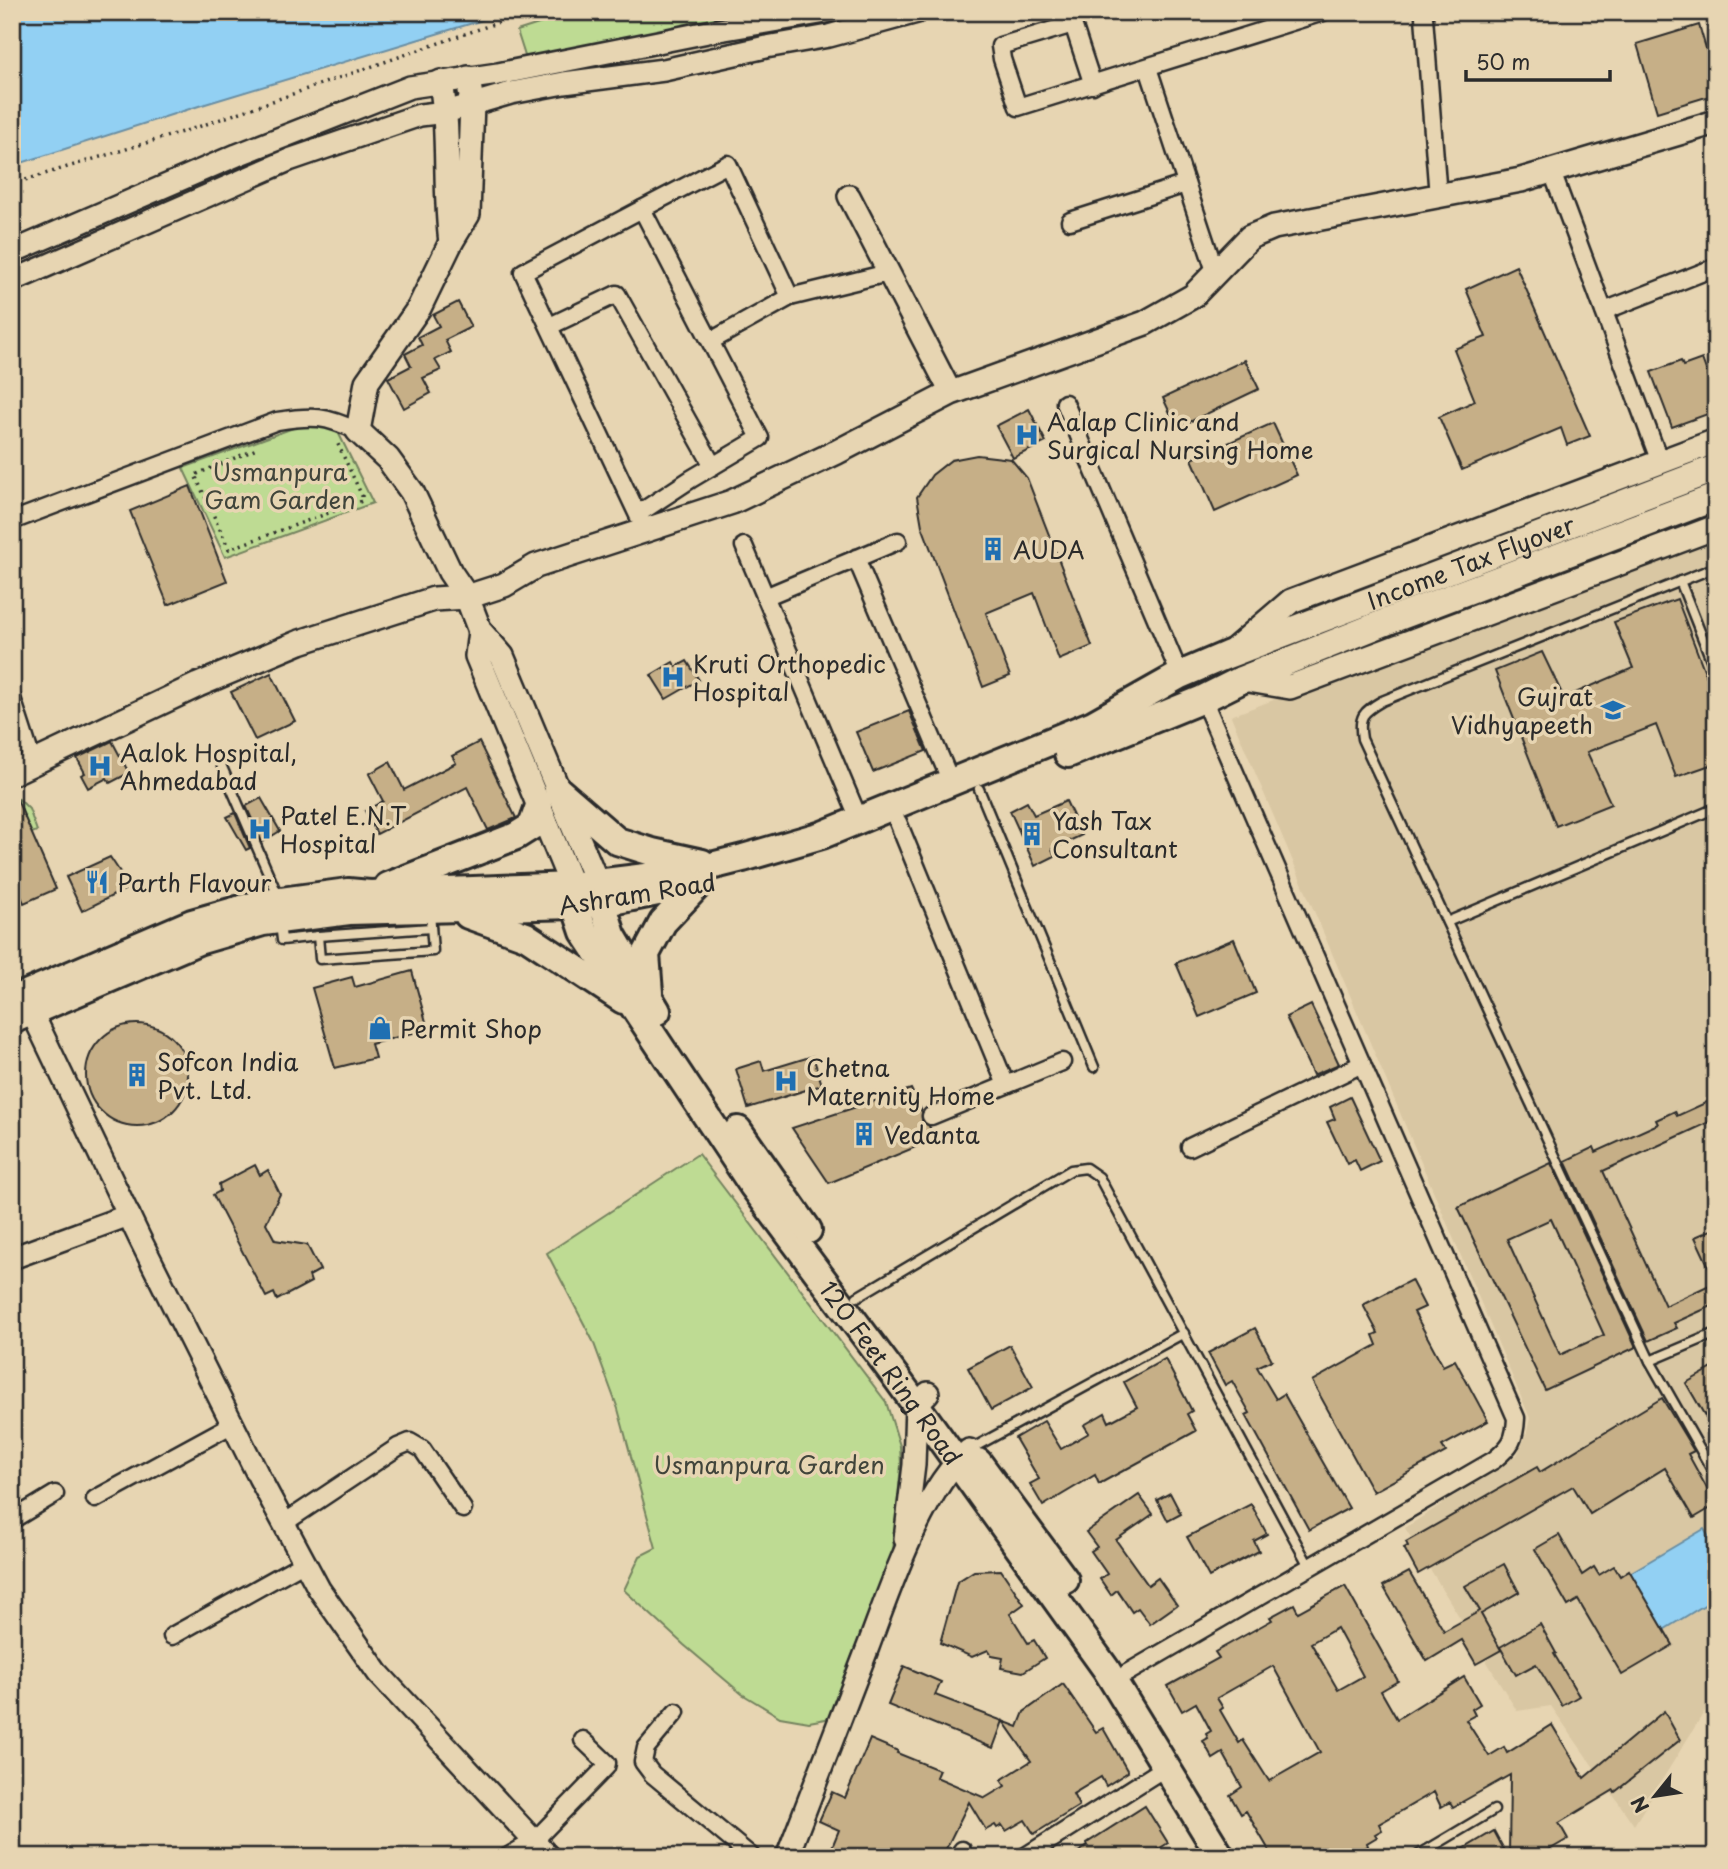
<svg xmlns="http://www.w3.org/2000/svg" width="1728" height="1869" font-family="'Playpen Sans',sans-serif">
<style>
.built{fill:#d9c7a3}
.green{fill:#bedb93;stroke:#74835f;stroke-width:2}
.water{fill:#92d0f3;stroke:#698ea3;stroke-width:2}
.building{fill:#c6af87;stroke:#2b2b2b;stroke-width:2;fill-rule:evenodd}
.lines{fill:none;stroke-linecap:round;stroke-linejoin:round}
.service-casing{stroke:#2b2b2b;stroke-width:13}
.minor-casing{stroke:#2b2b2b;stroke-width:21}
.tertiary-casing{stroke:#2b2b2b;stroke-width:26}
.secondary-casing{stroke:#2b2b2b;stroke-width:28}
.primary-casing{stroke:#2b2b2b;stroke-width:32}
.path{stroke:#2b2b2b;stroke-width:3.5;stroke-dasharray:2 5;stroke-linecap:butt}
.service{stroke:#e7d5b2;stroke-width:8}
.minor{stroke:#e7d5b2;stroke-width:16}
.tertiary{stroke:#e7d5b2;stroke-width:21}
.secondary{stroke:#e7d5b2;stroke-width:23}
.primary{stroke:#e7d5b2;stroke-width:26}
.labels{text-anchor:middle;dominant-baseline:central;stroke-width:7;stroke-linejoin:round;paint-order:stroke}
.poi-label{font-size:24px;fill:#2b2b2b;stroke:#e7d5b2;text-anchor:start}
.park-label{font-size:24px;fill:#41453b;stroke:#e7d5b2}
.street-label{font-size:24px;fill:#2b2b2b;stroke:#e7d5b2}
</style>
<rect width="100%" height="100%" fill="#e7d5b2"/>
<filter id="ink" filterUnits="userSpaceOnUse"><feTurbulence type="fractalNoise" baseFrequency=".0143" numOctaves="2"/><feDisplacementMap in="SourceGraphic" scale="14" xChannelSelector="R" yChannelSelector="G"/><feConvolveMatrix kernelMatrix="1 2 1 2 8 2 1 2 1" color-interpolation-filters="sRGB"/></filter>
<g filter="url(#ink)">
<!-- built -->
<path class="built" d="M1716,534V1693L1634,1825L1551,1706L1517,1711L1405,1528L1517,1455L1526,1436L1530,1418L1231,716Z"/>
<!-- green -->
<g class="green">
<path d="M576,12H743L526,59L517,31Z"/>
<path d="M307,423L336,428L373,503L225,557L183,468Z"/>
<path d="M19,799L29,809L37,831L12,841V802Z"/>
<path d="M698,1154L886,1402L900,1446L901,1465L893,1551L852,1656L831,1718L809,1722L780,1717L742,1694L684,1645L624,1590L640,1556L656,1548L618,1409L593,1341L547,1253Z"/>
</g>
<!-- water -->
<g class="water">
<path d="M12,12H509L202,105L12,166Z"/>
<path d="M1704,1529L1716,1549V1598L1624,1654L1589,1597Z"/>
</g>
<!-- building -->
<g class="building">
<path d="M1699,25L1716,82V94L1657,112L1637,44Z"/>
<path d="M1516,266L1590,436L1567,445L1561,428L1462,470L1439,417L1475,401L1454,349L1486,337L1466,289Z"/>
<path d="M458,302L471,327L445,340L451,352L435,360L441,370L423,378L431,393L404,408L388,378L411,366L405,354L422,345L418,337L439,326L433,315Z"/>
<path d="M1702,359L1714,392L1711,393L1716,411L1672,427L1651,372L1681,361L1683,366Z"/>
<path d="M1245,360L1259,389L1177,428L1163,398Z"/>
<path d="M1029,409L1046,442L1013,458L996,426Z"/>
<path d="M1273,423L1297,475L1215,512L1192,459Z"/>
<path d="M977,455L1011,459L1027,478L1092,646L1059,660L1034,593L986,613L1010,676L983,687L922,526L917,497L932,475L951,460Z"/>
<path d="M190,486L227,581L168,605L130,511Z"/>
<path d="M1677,599L1716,701V763L1676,777L1656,725L1587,752L1611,804L1556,826L1495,671L1542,652L1564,698L1633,668L1614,622Z"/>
<path d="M687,661L699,680L666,699L651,675L673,662L676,667Z"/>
<path d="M271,673L295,721L255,740L231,692Z"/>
<path d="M909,711L926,751L873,772L856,732Z"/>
<path d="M112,741L129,773L110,783L107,778L88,788L81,775L85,773L77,758Z"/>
<path d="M479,742L516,818L488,830L467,787L377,834L365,811L383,801L369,774L390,762L404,790L456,763L452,756Z"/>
<path d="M12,788L56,889L24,903L12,877Z"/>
<path d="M261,798L280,831L262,842L246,806Z"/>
<path d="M1066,801L1082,835L1052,849L1055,856L1035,866L1010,811L1027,802L1034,815Z"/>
<path d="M235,813L250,848L246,850L227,817Z"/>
<path d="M110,857L130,887L82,911L66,877Z"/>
<path d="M1234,939L1256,993L1199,1017L1176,963Z"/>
<path d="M412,971L428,1029L371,1044L375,1058L335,1068L312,988L352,977L355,987Z"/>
<path d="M1311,1005L1339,1064L1313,1075L1286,1017Z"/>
<circle cx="137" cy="1075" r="51"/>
<path d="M813,1056L822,1085L748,1108L736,1069L761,1061L764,1071Z"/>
<path d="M911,1089L922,1112V1121L929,1126L935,1139L829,1183L792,1128Z"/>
<path d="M1350,1097L1380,1161L1360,1171L1355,1160L1347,1164L1327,1122L1335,1119L1330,1107Z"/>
<path d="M1716,1098V1119L1603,1171L1665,1306L1716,1282L1695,1237L1716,1228V1304L1674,1323L1677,1328L1648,1341L1565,1161L1594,1147L1596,1152L1658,1124L1656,1120L1675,1111L1677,1116Z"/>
<path d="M1551,1163L1636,1347L1545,1390L1458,1207ZM1551,1219L1604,1335L1560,1355L1507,1239Z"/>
<path d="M255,1165L260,1175L268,1170L280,1194L266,1223L275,1240L307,1245L320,1270L309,1276L311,1282L277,1300L274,1293L266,1297L213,1195L220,1191L219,1184Z"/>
<path d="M1411,1280L1425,1307L1414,1312L1443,1366L1455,1360L1488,1421L1442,1446L1446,1452L1373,1492L1312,1381L1377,1345L1373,1335L1378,1333L1363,1305Z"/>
<path d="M1255,1328L1272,1360L1257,1367L1276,1399L1284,1394L1349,1508L1309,1530L1246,1415L1250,1413L1232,1381L1225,1385L1208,1353Z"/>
<path d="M1010,1345L1033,1387L991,1410L968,1368Z"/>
<path d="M1165,1359L1192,1411L1187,1414L1196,1431L1099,1484L1095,1475L1043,1506L1030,1484L1039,1479L1015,1438L1044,1421L1061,1449L1089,1433L1084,1425L1105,1413L1109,1422L1137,1407L1124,1382Z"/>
<path d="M1716,1366V1435L1686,1383Z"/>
<path d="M1662,1398L1694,1451L1688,1454L1716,1505L1694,1518L1665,1468L1590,1514L1573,1486L1418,1574L1404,1548L1408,1546L1406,1542L1537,1467L1540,1472Z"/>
<path d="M1170,1493L1181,1514L1168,1521L1157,1500Z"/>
<path d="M1139,1495L1153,1514L1116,1540L1148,1585L1158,1578L1177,1605L1150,1624L1138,1608L1132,1612L1117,1590L1111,1595L1100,1579L1107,1574L1091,1551L1097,1547L1086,1532Z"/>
<path d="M1251,1504L1267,1534L1254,1541L1259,1551L1209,1577L1187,1537Z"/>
<path d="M1559,1535L1582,1575L1594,1567L1599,1575L1614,1566L1620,1576L1629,1570L1673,1645L1622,1675L1578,1600L1568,1606L1535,1549Z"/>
<path d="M1504,1564L1519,1592L1481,1614L1501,1650L1476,1664L1462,1640L1427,1661L1383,1586L1409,1572L1444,1631L1480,1611L1465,1586Z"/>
<path d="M1001,1570L1024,1604L1010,1614L1028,1643L1034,1640L1045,1658L1023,1672L1001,1668L1003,1658L992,1656L988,1650L972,1657L940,1643L957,1582L974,1571Z"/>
<path d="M1345,1586L1398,1681L1381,1691L1397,1719L1464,1677L1480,1704L1472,1709L1475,1715L1466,1720L1489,1756L1504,1747L1507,1753L1552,1725L1584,1778L1664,1711L1680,1740L1615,1792L1614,1790L1559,1823L1568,1839L1537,1857H1509L1510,1775L1453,1807L1450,1802L1441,1807L1434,1792L1379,1824L1382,1830L1375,1834L1377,1837L1367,1843L1368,1846L1350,1857H1273L1246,1811L1241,1814L1230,1795L1242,1787L1223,1753L1213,1759L1203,1741L1208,1738L1206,1734L1211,1731L1196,1703L1182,1711L1168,1686L1219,1658L1215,1652L1272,1620L1270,1617L1294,1604L1298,1612ZM1337,1628L1363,1676L1338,1690L1311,1643ZM1273,1666L1320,1752L1269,1781L1243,1740L1239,1743L1220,1710L1223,1708L1217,1698Z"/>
<path d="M1540,1624L1556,1653L1554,1654L1579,1696L1562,1706L1536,1664L1516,1675L1500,1647Z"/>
<path d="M904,1666L941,1682L935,1695L1018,1727L1024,1712L1063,1684L1096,1732L1103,1728L1128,1772L1106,1786L1101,1777L1073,1794L1079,1806L1034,1834L1025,1820L1006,1831L1002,1825L997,1828L995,1825L986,1830L969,1802L942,1857H901L887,1850L884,1857H828L839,1830L819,1821L832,1792L845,1798L870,1739L898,1751L897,1753L939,1770L936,1777L985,1798L1005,1786L1001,1780L1031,1761L1003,1721L993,1748L888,1705Z"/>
<path d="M1145,1806L1168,1843L1146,1857H1070L1088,1846L1087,1843Z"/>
<path d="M1494,1831L1508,1857H1450Z"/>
</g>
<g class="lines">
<!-- service casing -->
<g class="service-casing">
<g id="service">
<path d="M1716,567L1382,701C1363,712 1358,716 1362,739L1650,1361L1716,1477"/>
<path d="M1680,581L1716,672"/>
<path d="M222,767L279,898"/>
<path d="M979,789L1094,1067"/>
<path d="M1447,922L1716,808"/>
<path d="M280,923L282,940L318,936L320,959L433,951L430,913"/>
<path d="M318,936L431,928"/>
<path d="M857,1297L1071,1170L1086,1168L1099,1177L1310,1568"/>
<path d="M1650,1361L1716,1333"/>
<path d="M969,1450L1184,1333"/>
<path d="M1415,1857L1494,1810"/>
</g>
</g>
<!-- minor casing -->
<g class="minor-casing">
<g id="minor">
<path d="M1424,17L1438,197"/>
<path d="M1148,68L1216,274"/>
<path d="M1093,85L1073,24L1000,46L1002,59L1018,107L1323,12"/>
<path d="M1552,172L1660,462"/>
<path d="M642,209L728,164L790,297L711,341"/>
<path d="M1070,221L1186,184"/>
<path d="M790,297L888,273"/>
<path d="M1604,311L1716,267"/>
<path d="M550,326L617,294L713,466"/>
<path d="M1065,403L1180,675"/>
<path d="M638,514L691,479L760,438L642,209L523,272L645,530"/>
<path d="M12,521L277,421C314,415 325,416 358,431"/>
<path d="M744,546L859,819"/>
<path d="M856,558L951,782"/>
<path d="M765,597L898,541"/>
<path d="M12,698L33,763"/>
<path d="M898,822L1006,1085"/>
<path d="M931,1116L1062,1062"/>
<path d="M1190,1147L1362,1064"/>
<path d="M95,1499L233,1424"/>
<path d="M12,1520L55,1494"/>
<path d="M284,1523L398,1447L410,1442L422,1449L463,1509"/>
<path d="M172,1636L305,1562"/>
<path d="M1127,1673L1494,1460C1511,1446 1515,1440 1516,1418L1203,699"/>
<path d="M676,1712L646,1748L643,1762L652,1774L752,1857"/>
<path d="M507,1857L534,1841L606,1767L607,1763L583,1740"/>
<path d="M959,1857L962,1850"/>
<path d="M1024,1857L1166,1767"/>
</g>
</g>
<!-- tertiary casing -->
<g class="tertiary-casing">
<g id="tertiary">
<path d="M849,196L951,393"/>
<path d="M12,252L237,155L410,87L498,74L713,31L826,12"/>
<path d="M12,281L289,160L420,115L446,112L511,93L564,83L664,70L766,47L829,36L917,12"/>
<path d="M26,1000L140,1239L259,1477L319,1589L378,1673L549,1857"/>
<path d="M12,1258L129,1215"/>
<path d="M905,1539L914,1465L916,1405L928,1393"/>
<path d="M787,1857C814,1787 841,1717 868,1647C890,1589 922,1490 969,1450"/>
</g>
</g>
<!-- secondary casing -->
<g class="secondary-casing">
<g id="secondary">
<path d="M441,82C450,135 444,189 451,242L468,214L472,103L468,78"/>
<path d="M451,242L419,308L367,382L358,431L388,459L412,492L450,572L467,597"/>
<path d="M480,631L477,656L572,886"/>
<path d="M1235,649L1291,601L1716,441"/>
<path d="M1243,679L1290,687L1716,527"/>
<path d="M12,773L198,685L300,642L434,599L467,597"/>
<path d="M597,883L502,656L480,631L467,597L504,585L536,566L732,502L837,452L951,393L1145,323L1193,296L1250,237L1274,227L1521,180L1716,122"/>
</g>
</g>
<!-- primary casing -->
<g class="primary-casing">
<g id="primary">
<path d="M1068,754L1203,699L1243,679L1396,618L1716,497"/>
<path d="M558,790L617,841L652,852L702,863"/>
<path d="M388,886L516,836L532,826L539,806"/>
<path d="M597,886L612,935L657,1011"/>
<path id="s1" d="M573,890L575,905L584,932L753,1186L898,1380L1106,1669L1221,1857"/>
<path d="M468,915L526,936L623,1000"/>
<path d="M649,993L646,954L663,922L697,886"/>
<path id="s2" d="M12,1000L192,923L259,904L348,892L370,894L572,886L687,872L743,858L822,835L1093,724L1180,675L1227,655L1716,468"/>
<path d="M12,1020L198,941L263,922L349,911L575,905L602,903L658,892"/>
<path d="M738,1130L808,1230"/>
<path d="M978,1462L1065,1580"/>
</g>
</g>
<!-- path -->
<g class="path">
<path d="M12,184L195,128L528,12"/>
<path d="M216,461L218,465L259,448"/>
<path d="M218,465L195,475L229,549L362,501V496L336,440"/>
</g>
<!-- service -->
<use href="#service" class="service"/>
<!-- minor -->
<use href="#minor" class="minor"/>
<!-- tertiary -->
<use href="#tertiary" class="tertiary"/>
<!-- secondary -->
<use href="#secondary" class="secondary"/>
<!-- primary -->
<use href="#primary" class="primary"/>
</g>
</g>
<!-- icons -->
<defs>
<g id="hospital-bare" transform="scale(1.89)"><path d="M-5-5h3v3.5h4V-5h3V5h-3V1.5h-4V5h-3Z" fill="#1f6fb2" stroke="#e7d5b2" stroke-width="2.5" paint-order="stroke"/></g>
<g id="building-bare" transform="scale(1.89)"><path d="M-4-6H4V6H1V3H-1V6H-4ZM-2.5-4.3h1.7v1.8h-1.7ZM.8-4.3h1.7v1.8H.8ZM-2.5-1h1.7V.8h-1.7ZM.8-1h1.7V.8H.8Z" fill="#1f6fb2" stroke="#e7d5b2" stroke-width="2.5" paint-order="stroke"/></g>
<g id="university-bare" transform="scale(1.89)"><path d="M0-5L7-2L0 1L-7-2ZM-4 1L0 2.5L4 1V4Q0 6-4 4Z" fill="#1f6fb2" stroke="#e7d5b2" stroke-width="2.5" paint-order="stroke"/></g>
<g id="restaurant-bare" transform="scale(1.89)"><path d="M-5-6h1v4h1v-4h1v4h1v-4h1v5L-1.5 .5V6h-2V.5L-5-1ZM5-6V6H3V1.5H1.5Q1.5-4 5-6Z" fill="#1f6fb2" stroke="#e7d5b2" stroke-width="2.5" paint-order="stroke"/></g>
<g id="shop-bare" transform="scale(1.89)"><path d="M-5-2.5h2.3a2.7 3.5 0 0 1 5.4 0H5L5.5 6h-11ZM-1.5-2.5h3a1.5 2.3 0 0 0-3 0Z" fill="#1f6fb2" stroke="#e7d5b2" stroke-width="2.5" paint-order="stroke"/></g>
</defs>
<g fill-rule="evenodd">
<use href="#hospital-bare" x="1027" y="435"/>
<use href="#building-bare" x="993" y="549"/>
<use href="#hospital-bare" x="673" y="677"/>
<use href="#university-bare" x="1613" y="710"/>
<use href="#hospital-bare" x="100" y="766"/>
<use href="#hospital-bare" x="260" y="829"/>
<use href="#building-bare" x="1032" y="834"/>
<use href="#restaurant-bare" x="97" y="882"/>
<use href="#shop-bare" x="380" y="1028"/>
<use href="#building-bare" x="137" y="1075"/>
<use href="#hospital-bare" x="786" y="1081"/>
<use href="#building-bare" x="864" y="1134"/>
</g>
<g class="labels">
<!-- poi labels -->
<g class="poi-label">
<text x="1047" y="421">Aalap Clinic and<tspan x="1047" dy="28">Surgical Nursing Home</tspan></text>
<text x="1013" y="549">AUDA</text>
<text x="693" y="663">Kruti Orthopedic<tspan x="693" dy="28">Hospital</tspan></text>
<text x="1593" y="696" text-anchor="end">Gujrat<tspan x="1593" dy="28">Vidhyapeeth</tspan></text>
<text x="120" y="752">Aalok Hospital,<tspan x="120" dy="28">Ahmedabad</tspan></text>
<text x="280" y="815">Patel E.N.T<tspan x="280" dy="28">Hospital</tspan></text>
<text x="1052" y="820">Yash Tax<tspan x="1052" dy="28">Consultant</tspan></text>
<text x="117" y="882">Parth Flavour</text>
<text x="400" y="1028">Permit Shop</text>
<text x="157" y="1061">Sofcon India<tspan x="157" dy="28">Pvt. Ltd.</tspan></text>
<text x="806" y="1067">Chetna<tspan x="806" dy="28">Maternity Home</tspan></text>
<text x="884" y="1134">Vedanta</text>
</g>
<!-- park labels -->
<g class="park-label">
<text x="280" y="471">Usmanpura<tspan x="280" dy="28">Gam Garden</tspan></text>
<text x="769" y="1464">Usmanpura Garden</text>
</g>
<!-- street labels -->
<g class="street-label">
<text stroke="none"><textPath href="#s2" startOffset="1540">Income Tax Flyover</textPath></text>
<text transform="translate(637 893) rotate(-9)">Ashram Road</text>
<text stroke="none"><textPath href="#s1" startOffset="581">120 Feet Ring Road</textPath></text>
</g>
</g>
<!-- margin -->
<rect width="1728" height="1869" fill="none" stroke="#e7d5b2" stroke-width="42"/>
<rect x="21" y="21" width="1686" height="1827" fill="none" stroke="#2b2b2b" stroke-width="2.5" filter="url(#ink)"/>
<!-- north arrow -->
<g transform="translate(1655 1796) rotate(240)" stroke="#e7d5b2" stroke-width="5" paint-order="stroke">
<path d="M0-5L12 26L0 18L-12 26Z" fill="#2b2b2b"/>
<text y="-10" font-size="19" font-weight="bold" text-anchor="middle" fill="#2b2b2b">N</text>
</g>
<!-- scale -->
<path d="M1466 70v10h144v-10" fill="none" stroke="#2b2b2b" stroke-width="3.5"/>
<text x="1476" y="70" font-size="21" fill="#2b2b2b" stroke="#e7d5b2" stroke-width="5" paint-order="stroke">50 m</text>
</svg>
